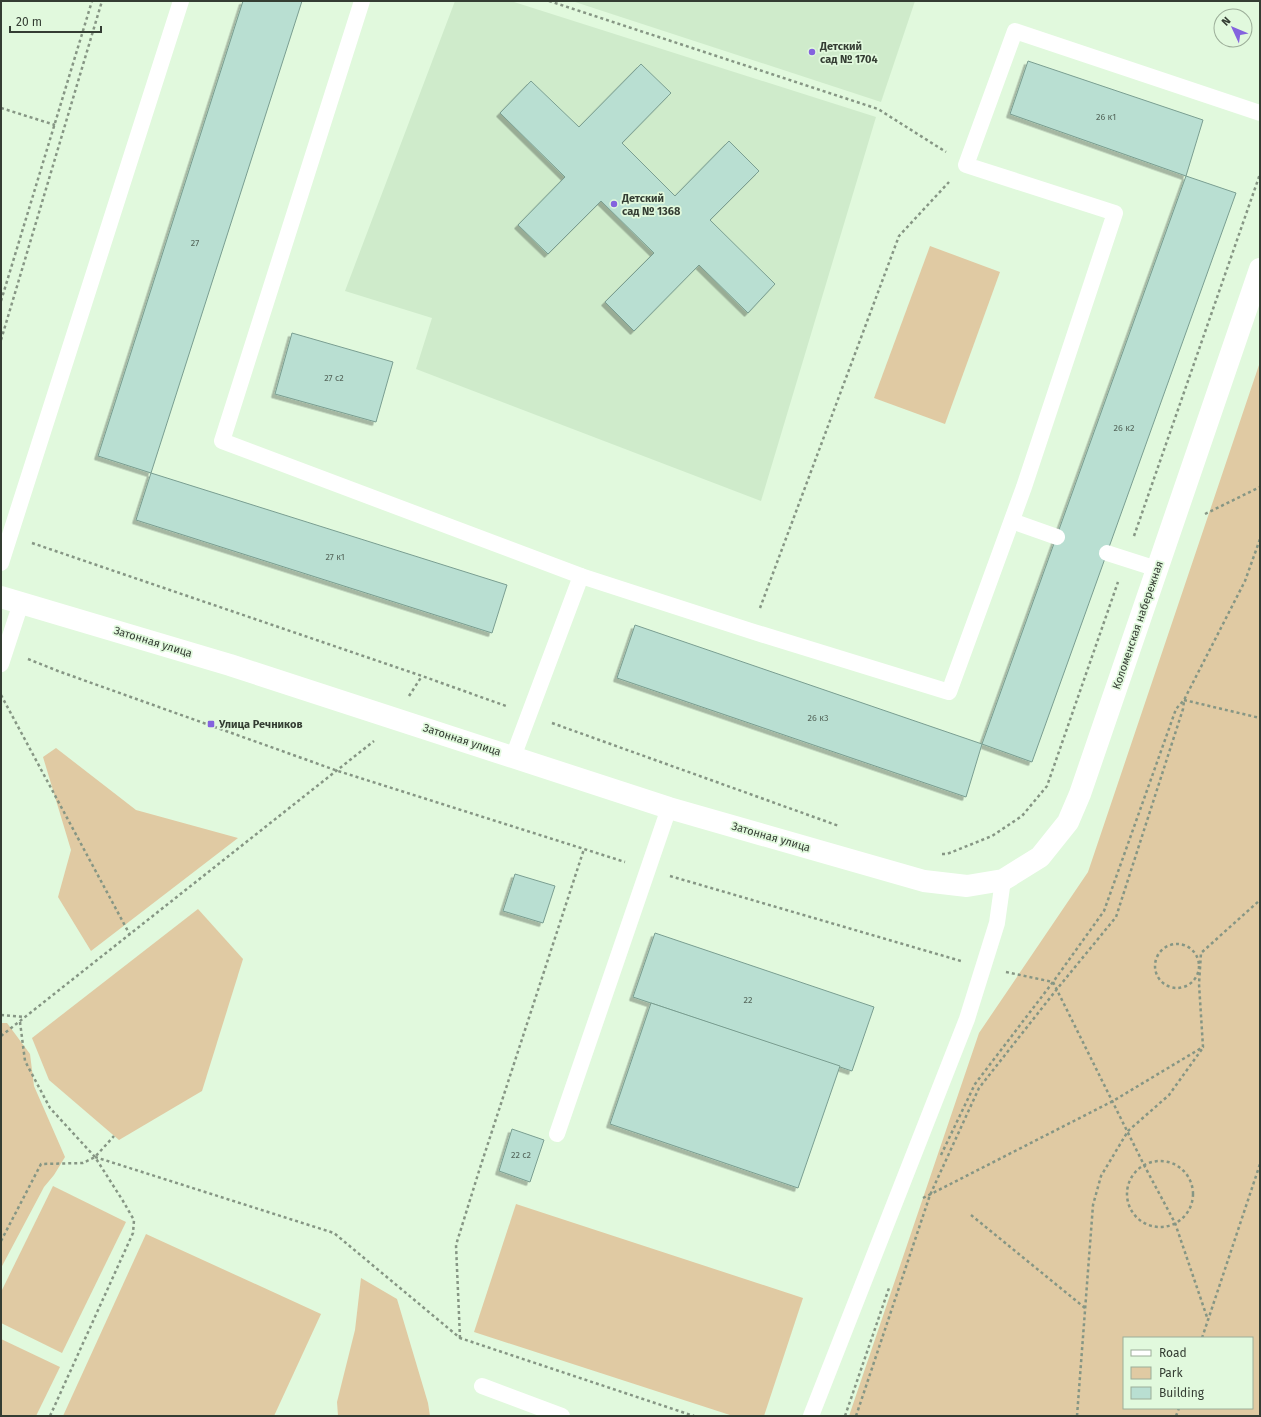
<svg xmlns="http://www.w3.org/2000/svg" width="1261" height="1417" font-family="'Fira Sans',sans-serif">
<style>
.built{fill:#cfebcb}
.green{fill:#e0caa3;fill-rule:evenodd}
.building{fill:#b9dfd2;stroke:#7a9e91;filter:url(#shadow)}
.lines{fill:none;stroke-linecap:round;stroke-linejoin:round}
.path{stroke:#869684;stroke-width:2.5;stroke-dasharray:3 3;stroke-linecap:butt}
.service{stroke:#fff;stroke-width:16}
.minor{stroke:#fff;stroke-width:22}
.poi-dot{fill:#8463de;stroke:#e1f9dd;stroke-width:1.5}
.labels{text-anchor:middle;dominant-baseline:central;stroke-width:3.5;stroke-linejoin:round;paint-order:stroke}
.number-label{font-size:9px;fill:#55665b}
.poi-label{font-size:11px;font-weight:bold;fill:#343d33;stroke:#e1f9dd;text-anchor:start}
.street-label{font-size:11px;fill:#343d33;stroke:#e1f9dd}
</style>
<defs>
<filter id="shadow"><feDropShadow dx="-3.5" dy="3.5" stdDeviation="0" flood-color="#0004"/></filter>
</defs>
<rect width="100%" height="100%" fill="#e1f9dd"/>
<!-- built -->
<g class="built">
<path d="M455,1L514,2L876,117L761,501L416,369L432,318L345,291Z"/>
<path d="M572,1H915L881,102Z"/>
</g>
<!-- green -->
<g class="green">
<path d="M930,246L1000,272L945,424L874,398Z"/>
<path d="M1260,362V1416H849L979,1033L1088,872ZM1124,1338H1252V1408H1124Z"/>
<path d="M56,748L136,810L238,838L91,951L58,897L71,850L43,757Z"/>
<path d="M198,909L243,959L202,1091L119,1140L49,1080L32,1038Z"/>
<path d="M1,1023H7L30,1054L34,1086L65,1157L54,1175L44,1187L1,1268Z"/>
<path d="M53,1186L126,1222L62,1353L1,1323V1292Z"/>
<path d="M516,1204L803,1298L764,1416H733L474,1332Z"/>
<path d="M146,1234L321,1314L274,1416H63Z"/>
<path d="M361,1278L397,1299L428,1403L430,1416H338L337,1402L355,1330Z"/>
<path d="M1,1339L60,1367L36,1416H1Z"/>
</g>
<!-- building -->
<g class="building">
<path d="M243,1H302L151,473L98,456Z"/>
<path d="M1028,61L1203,120L1186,176L1010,114Z"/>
<path d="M641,64L671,93L622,143L675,196L729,141L759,171L710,220L775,284L748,313L699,265L634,331L605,302L654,253L601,201L548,254L518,225L565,177L500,113L531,81L579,127Z"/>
<path d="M1186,176L1236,193L1032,762L982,744Z"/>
<path d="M292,333L393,362L376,422L275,394Z"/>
<path d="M151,473L507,585L492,633L136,520Z"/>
<path d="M635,625L982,744L966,797L617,678Z"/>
<path d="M515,874L555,886L543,923L503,911Z"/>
<path d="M655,933L874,1007L852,1071L633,997Z"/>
<path d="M651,1003L840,1066L798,1188L610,1124Z"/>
<path d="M512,1129L544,1140L530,1182L499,1171Z"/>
</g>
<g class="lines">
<!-- path -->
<g class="path">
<path d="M549,1L878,109L946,152"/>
<path d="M1,108L55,125"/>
<path d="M1,301L92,1"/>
<path d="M1,340L102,1"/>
<path d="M1205,514L1260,487"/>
<path d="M1134,536L1260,174"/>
<path d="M32,543L422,676L506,706"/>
<path d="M760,608L899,236L949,182"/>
<path d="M28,659L58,671L338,771L625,862"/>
<path d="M1,695L130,935"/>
<path d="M409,696L422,676"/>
<path d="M1184,700L1260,718"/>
<path d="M552,723L839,826"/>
<path d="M942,854H947L992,836L1022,816L1047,786L1118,582"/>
<path d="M670,876L961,961"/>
<circle cx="1177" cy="966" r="22"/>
<path d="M1006,972L1053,982"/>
<path d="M1053,982L1144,1165L1175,1223L1208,1320"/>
<path d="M1,1015L25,1017"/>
<path d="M20,1022L25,1061L50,1108L95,1157L123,1201L134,1220L133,1233L50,1416"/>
<path d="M1,1036L374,741"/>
<path d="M941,1155L975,1084L1053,982L1104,911L1176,709L1184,700L1245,581L1260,539"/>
<path d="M95,1157L334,1233L460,1338L694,1416"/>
<circle cx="1160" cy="1194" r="33"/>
<path d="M923,1198L1113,1101L1203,1047L1199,984L1201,953L1260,900"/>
<path d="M971,1215L1085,1308"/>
<path d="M1,1241L41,1164L83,1163L95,1157L114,1136"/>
<path d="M460,1338L456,1245L479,1171L584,849"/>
<path d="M1202,1338L1260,1164"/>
<path d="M845,1416L889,1288"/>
<path d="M856,1416L930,1195L979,1088L1057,989L1116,917L1183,709L1184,701"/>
<path d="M1077,1416L1093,1205L1101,1176L1128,1131L1169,1095L1202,1049"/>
<path d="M1176,1416L1179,1408"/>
</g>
<!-- service -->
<g class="service">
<path d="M362,1L222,441L581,576"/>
<path d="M1012,521L1057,537"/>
<path d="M1107,553L1157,569"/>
<path d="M1,563L181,1"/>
<path d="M1,664L21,603"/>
<path d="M513,757L581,576L751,631L949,692L1024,487L1115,213L966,165L1015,31L1260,113"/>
<path d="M557,1134L669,808"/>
<path d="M482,1386L562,1416"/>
<path d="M811,1416L967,1019L997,923L1003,880"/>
</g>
<!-- minor -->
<path class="minor" d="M1,597L230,665L669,808L924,881L967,886L1003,880L1040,857L1068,822L1080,794L1260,269"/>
</g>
<!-- markers -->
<g class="poi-dot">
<circle cx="812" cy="52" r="4"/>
<circle cx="614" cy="204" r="4"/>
<rect x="207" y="720" width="8" height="8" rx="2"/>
</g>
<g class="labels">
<!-- number labels -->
<g class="number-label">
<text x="1106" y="117">26 к1</text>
<text x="195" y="243">27</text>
<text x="334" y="378">27 с2</text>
<text x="1124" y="428">26 к2</text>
<text x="335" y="557">27 к1</text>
<text x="818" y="718">26 к3</text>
<text x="748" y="1000">22</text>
<text x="521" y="1155">22 с2</text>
</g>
<!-- poi labels -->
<g class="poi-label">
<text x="820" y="46">Детский<tspan x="820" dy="13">сад № 1704</tspan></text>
<text x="622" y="198">Детский<tspan x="622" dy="13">сад № 1368</tspan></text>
<text x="219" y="724">Улица Речников</text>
</g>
<!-- street labels -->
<g class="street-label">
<text transform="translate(1138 625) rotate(-71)">Коломенская набережная</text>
<text transform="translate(153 642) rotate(17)">Затонная улица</text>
<text transform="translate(462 740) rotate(18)">Затонная улица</text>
<text transform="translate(771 837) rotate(16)">Затонная улица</text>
</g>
</g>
<!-- border -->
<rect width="1261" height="1417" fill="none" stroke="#343d33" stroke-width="4"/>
<!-- legend -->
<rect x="1123" y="1337" width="130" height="72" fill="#e1f9dd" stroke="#9cae99"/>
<rect x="1131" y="1350" width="20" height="6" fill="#ffffff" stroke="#9cae99"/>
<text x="1159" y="1357" font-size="12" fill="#343d33">Road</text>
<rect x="1131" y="1367" width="20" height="12" fill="#e0caa3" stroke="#9cae99"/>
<text x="1159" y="1377" font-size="12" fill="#343d33">Park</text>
<rect x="1131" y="1387" width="20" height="12" fill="#b9dfd2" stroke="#9cae99"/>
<text x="1159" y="1397" font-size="12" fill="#343d33">Building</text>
<!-- north arrow -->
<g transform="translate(1233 28) rotate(314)"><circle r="19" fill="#e1f9dd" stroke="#9cae99"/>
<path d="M0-3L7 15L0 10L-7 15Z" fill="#8463de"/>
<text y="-6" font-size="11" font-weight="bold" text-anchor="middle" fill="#343d33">N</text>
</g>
<!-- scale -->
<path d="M10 26v6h91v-6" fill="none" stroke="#343d33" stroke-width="2"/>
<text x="16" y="26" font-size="12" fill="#343d33" stroke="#e1f9dd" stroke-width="3" paint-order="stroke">20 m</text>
</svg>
